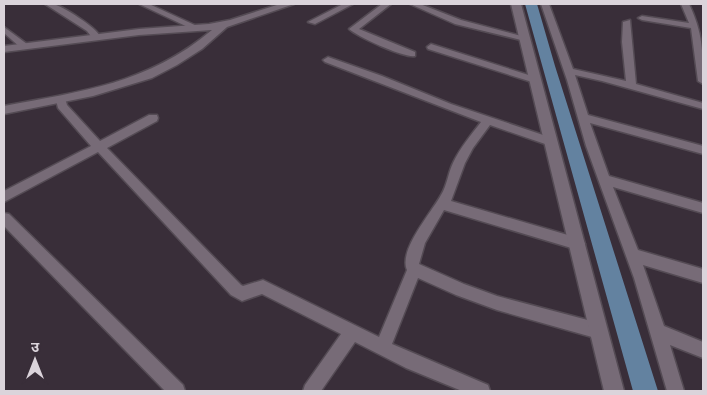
<svg xmlns="http://www.w3.org/2000/svg" width="707" height="395" font-family="'Roboto Serif','Noto Sans Devanagari',serif">
<style>
.water{fill:#6382a0}
.lines{fill:none;stroke-linecap:round;stroke-linejoin:round}
.street-casing{stroke:#544b54;stroke-width:3}
.secondary-casing{stroke:#544b54;stroke-width:3}
.street{fill:#776b77;fill-rule:evenodd}
.secondary{fill:#776b77;fill-rule:evenodd}
</style>
<rect width="100%" height="100%" fill="#392e39"/>
<!-- water -->
<path class="water" d="M525,4H537L555,66L658,391H633Z"/>
<g class="lines">
<!-- street casing -->
<g class="street-casing">
<g id="street">
<path d="M45,4C46,4 51,3 53,4C61,5 99,29 100,37L93,39L87,31Z"/>
<path d="M139,4H149L199,27L192,29Z"/>
<path d="M343,4H353L315,24L308,22Z"/>
<path d="M382,4H391L359,29L415,52V56C404,58 358,37 349,29Z"/>
<path d="M410,4H420L461,20L529,38L525,41L455,24Z"/>
<path d="M541,4H549L573,69L626,81L622,42L623,22L630,20L636,84L703,103V109L602,81L575,75L588,115L703,146V154L590,123L609,176L703,203V213L613,187L638,250L703,269V283L643,265L664,326L703,342V358L670,345L684,391H667L634,278L586,146L567,80Z"/>
<path d="M681,4H689C703,33 703,52 703,84L698,81L691,28L642,20L638,18L642,16L689,23Z"/>
<path d="M4,27L27,44V48H21L4,33Z"/>
<path d="M431,44L538,78L540,80L538,82H532L428,49L427,47Z"/>
<path d="M328,57L382,76L451,104L555,139L557,142L551,146L490,125L473,148L465,163L451,201L578,238L583,240L585,244L583,248L578,250L444,210L425,243L419,264L464,284L497,296L599,323L605,325L607,331L605,337L599,339L497,310L456,295L418,278L392,344L488,385L490,391H462L406,368L355,342L321,391H303L305,385L341,334L262,294L242,301L231,295L98,152L4,202V191L91,146L58,108L56,100L57,98H65L67,105L100,141L149,115H157L158,118L157,121L107,148L241,285L243,286L263,280L379,337L407,270C398,250 432,212 441,195C447,186 448,173 453,163C460,148 471,135 481,122L325,62L323,60Z"/>
<path d="M4,213L9,214L183,385L185,391H165L4,226Z"/>
</g>
</g>
<!-- secondary casing -->
<g class="secondary-casing">
<g id="secondary">
<path d="M280,4H294L227,27L202,49L177,65L152,78L93,96L4,114V106C82,91 148,84 212,30L139,35L4,52V46L139,29L209,24L230,20Z"/>
<path d="M511,4H521L624,391H604Z"/>
</g>
</g>
<!-- street -->
<use href="#street" class="street"/>
<!-- secondary -->
<use href="#secondary" class="secondary"/>
</g>
<!-- border -->
<rect width="707" height="395" fill="none" stroke="#dbd4db" stroke-width="10"/>
<!-- north arrow -->
<g transform="translate(35 360)" stroke="#392e39" stroke-width="4" paint-order="stroke">
<path d="M0-4L9 19L0 12L-9 19Z" fill="#dbd4db"/>
<text y="-8" font-size="14" font-weight="bold" text-anchor="middle" fill="#dbd4db">उ</text>
</g>
</svg>
